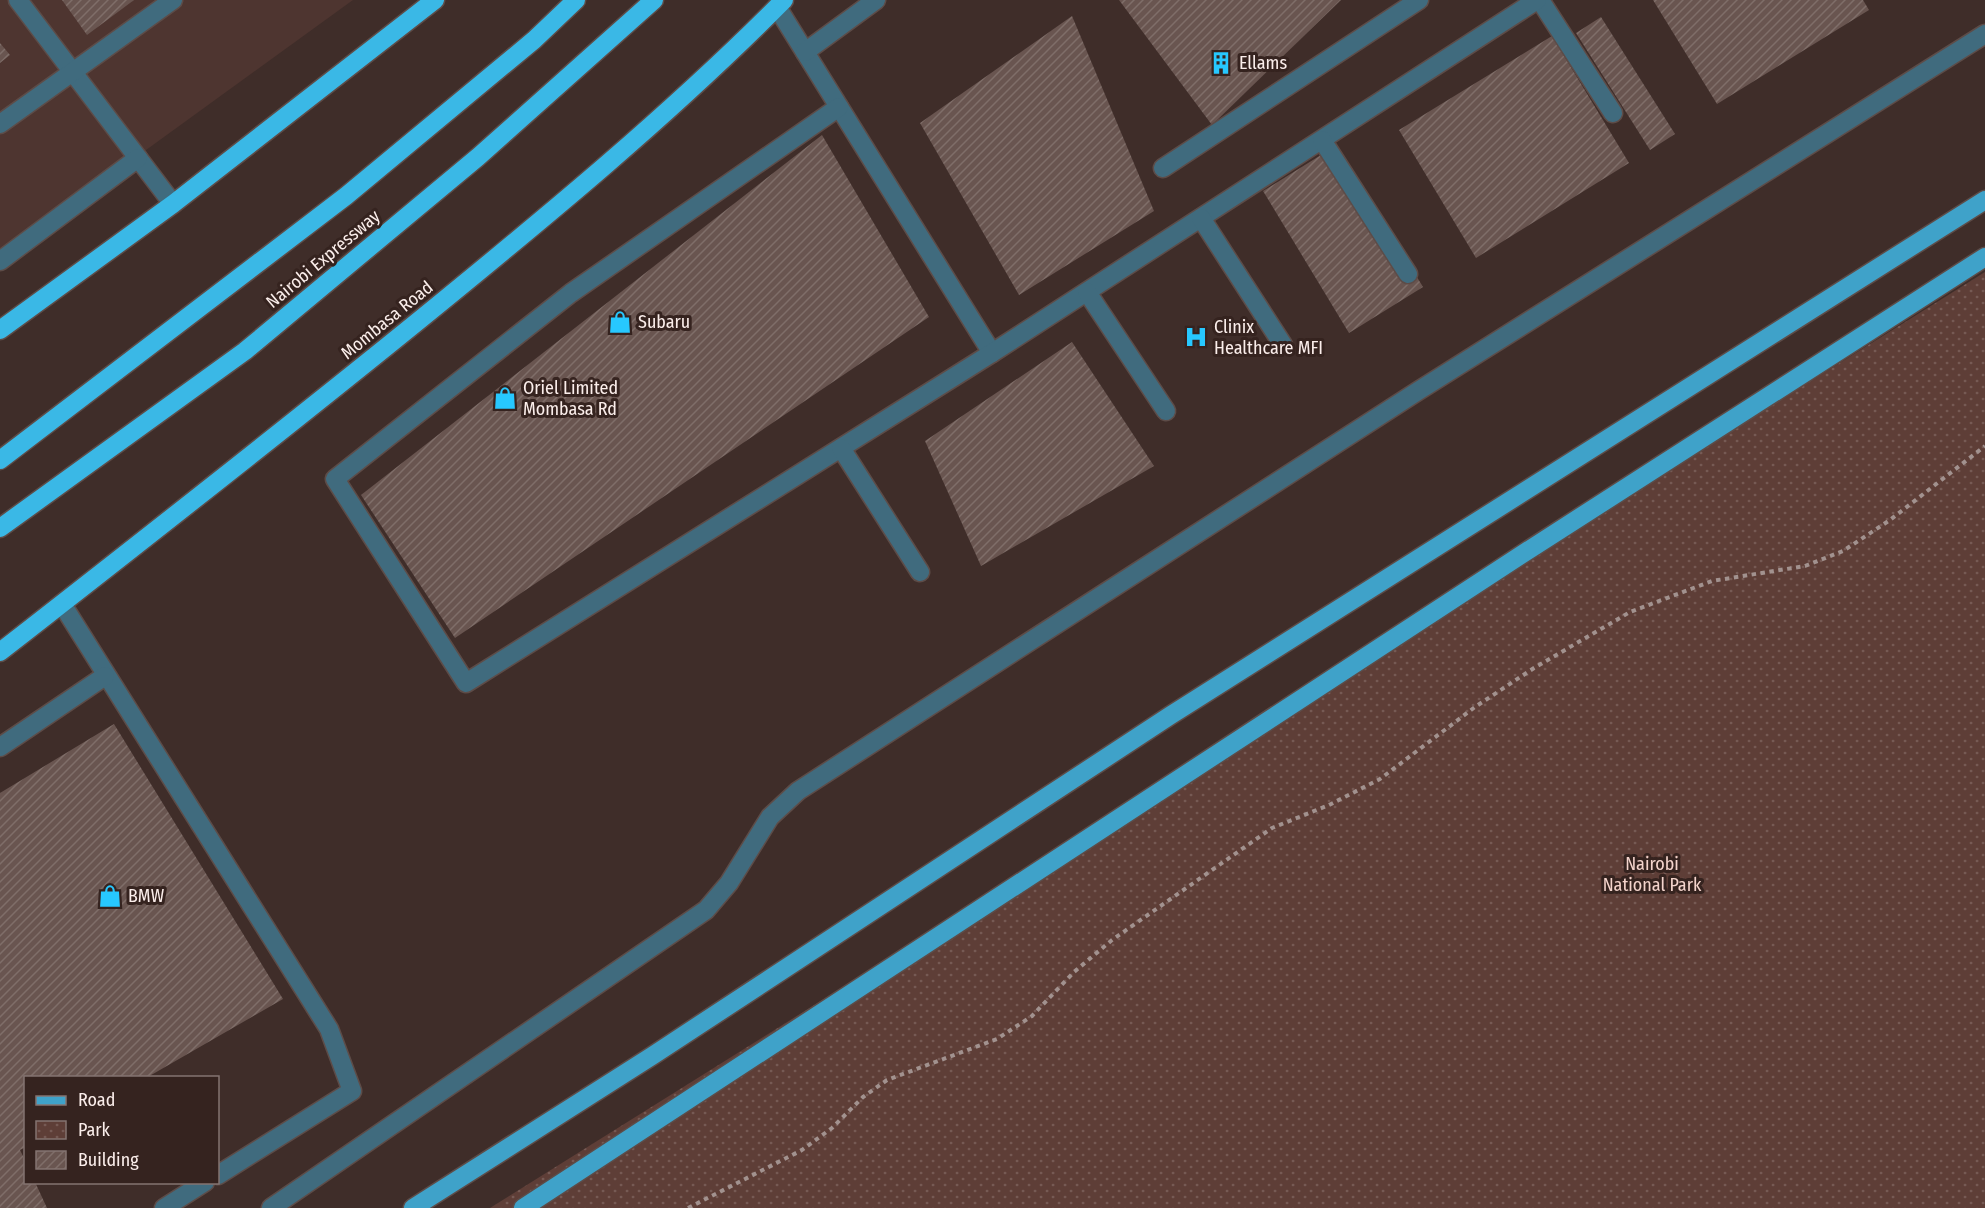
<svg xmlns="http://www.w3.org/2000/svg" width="1985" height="1208" font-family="'Fira Sans Condensed',sans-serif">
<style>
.built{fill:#4e3530}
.park{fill:url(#park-dots)}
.building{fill:url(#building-hatch)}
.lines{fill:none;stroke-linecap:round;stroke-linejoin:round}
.minor-casing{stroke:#5d4c48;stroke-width:21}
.major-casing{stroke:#5d4c48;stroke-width:21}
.highway-casing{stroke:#5d4c48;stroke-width:21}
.path{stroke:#a2928f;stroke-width:4;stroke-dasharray:4.5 4.5;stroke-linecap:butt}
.minor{stroke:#406b7e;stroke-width:18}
.major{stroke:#3fa2c9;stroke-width:18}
.highway{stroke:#3ab8e6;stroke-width:18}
.labels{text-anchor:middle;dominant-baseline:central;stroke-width:6;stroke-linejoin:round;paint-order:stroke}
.poi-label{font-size:18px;fill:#fbeeeb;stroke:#35231f;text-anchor:start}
.street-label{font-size:18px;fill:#fbeeeb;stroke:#35231f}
.park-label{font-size:18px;fill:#f4d4cc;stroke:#35231f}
</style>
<defs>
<pattern id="park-dots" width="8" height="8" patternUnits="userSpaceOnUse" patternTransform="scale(1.5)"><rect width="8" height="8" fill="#5e3e37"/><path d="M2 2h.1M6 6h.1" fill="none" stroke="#765a54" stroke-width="1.8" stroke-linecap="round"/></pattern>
<pattern id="building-hatch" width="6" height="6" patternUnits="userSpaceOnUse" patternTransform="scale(1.5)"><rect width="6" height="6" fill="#695550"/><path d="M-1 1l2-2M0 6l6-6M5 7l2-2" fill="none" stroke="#7f6e69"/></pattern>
</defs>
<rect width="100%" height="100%" fill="#3f2d29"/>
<!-- built -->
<path class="built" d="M0,0H353L0,256Z"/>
<!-- park -->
<path class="park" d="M1985,272V1208H490Z"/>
<!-- building -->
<g class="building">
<path d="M62,0H134L87,35Z"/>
<path d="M1119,0H1341L1212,125Z"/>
<path d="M1653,0H1863L1869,10L1717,104Z"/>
<path d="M1072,16L1154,211L1019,295L920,123Z"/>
<path d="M1601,17L1675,134L1650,150L1576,33Z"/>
<path d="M1552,36L1629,163L1476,258L1399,130Z"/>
<path d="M0,43L10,55L0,63Z"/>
<path d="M822,135L929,317L455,638L361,495Z"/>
<path d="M1337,145L1423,287L1349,333L1263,191Z"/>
<path d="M1072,342L1154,466L981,566L925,441Z"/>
<path d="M114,724L283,999L146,1078H26V1147L20,1150L26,1162V1182H35L47,1208H0V793Z"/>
</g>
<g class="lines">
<!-- minor casing -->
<g class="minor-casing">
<g id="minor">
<path d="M18,0L173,204"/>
<path d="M1540,0L1613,113"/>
<path d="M777,7L992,353"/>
<path d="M805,52L876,0"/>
<path d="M839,107L571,293L335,479L466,683L992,353L1537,0"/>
<path d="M0,124L173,0"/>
<path d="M1322,140L1408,274"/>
<path d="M1163,168L1419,0"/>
<path d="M1201,218L1283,345"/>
<path d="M0,261L138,158"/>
<path d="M1087,292L1166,411"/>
<path d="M841,448L920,572"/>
<path d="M62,604L329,1029L352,1091L218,1175"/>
<path d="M0,747L105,676"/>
<path d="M164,1208L205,1182"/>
<path d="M271,1208L706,910L729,883L770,817L798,791L1418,391L1985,34"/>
</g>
</g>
<!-- major casing -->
<g class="major-casing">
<g id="major">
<path d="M413,1208L652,1056L1171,715L1985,200"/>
<path d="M523,1208L1521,555L1985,257"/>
</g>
</g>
<!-- highway casing -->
<g class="highway-casing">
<g id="highway">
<path d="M0,330L173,204L435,0"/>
<path d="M0,460L346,196L534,40L576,0"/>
<path d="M0,528L245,351L478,157L654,0"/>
<path d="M0,652C141,542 283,431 422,318C546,217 671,114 784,0"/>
</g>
</g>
<!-- path -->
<path class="path" d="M688,1208L802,1150L832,1128L863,1097L887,1080L997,1039L1032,1016L1074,972L1112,940L1272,828L1329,805L1380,779L1475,707L1534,668L1630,612L1712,581L1805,566L1843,551L1890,520L1985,446"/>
<!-- minor -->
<use href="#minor" class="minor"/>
<!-- major -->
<use href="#major" class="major"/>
<!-- highway -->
<use href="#highway" class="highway"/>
</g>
<!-- icons -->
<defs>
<g id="building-bare" transform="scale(1.8)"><path d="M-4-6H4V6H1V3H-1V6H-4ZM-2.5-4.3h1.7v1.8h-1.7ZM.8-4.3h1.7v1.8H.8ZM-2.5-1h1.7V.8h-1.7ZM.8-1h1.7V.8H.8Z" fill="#27c8ff" stroke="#35231f" stroke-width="2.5" paint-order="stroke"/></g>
<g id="shop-bare" transform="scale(1.8)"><path d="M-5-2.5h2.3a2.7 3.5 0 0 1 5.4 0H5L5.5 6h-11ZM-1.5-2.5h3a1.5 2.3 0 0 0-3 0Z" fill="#27c8ff" stroke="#35231f" stroke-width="2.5" paint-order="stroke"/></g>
<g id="hospital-bare" transform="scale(1.8)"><path d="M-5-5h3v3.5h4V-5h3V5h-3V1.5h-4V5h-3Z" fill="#27c8ff" stroke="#35231f" stroke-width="2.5" paint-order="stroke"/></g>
</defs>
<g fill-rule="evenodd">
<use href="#building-bare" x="1221" y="63"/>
<use href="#shop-bare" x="620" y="322"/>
<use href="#hospital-bare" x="1196" y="337"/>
<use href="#shop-bare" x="505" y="398"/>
<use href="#shop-bare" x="110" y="896"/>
</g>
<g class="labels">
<!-- poi labels -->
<g class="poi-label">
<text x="1239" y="63">Ellams</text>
<text x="638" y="322">Subaru</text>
<text x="1214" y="327">Clinix<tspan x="1214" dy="21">Healthcare MFI</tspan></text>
<text x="523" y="388">Oriel Limited<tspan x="523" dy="21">Mombasa Rd</tspan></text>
<text x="128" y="896">BMW</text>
</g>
<!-- street labels -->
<g class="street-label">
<text transform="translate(323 259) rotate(-40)">Nairobi Expressway</text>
<text transform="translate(387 320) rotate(-39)">Mombasa Road</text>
</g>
<!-- park labels -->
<g class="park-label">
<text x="1652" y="864">Nairobi<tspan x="1652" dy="21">National Park</tspan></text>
</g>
</g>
<!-- legend -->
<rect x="24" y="1076" width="195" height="108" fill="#35231f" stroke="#847471" stroke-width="1.5"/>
<rect x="36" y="1096" width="30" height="9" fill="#3fa2c9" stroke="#847471" stroke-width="1.5"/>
<text x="78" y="1106" font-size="18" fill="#fbeeeb">Road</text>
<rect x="36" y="1121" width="30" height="18" fill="url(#park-dots)" stroke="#847471" stroke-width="1.5"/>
<text x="78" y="1136" font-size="18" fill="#fbeeeb">Park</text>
<rect x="36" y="1151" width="30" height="18" fill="url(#building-hatch)" stroke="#847471" stroke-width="1.5"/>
<text x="78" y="1166" font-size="18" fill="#fbeeeb">Building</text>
</svg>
